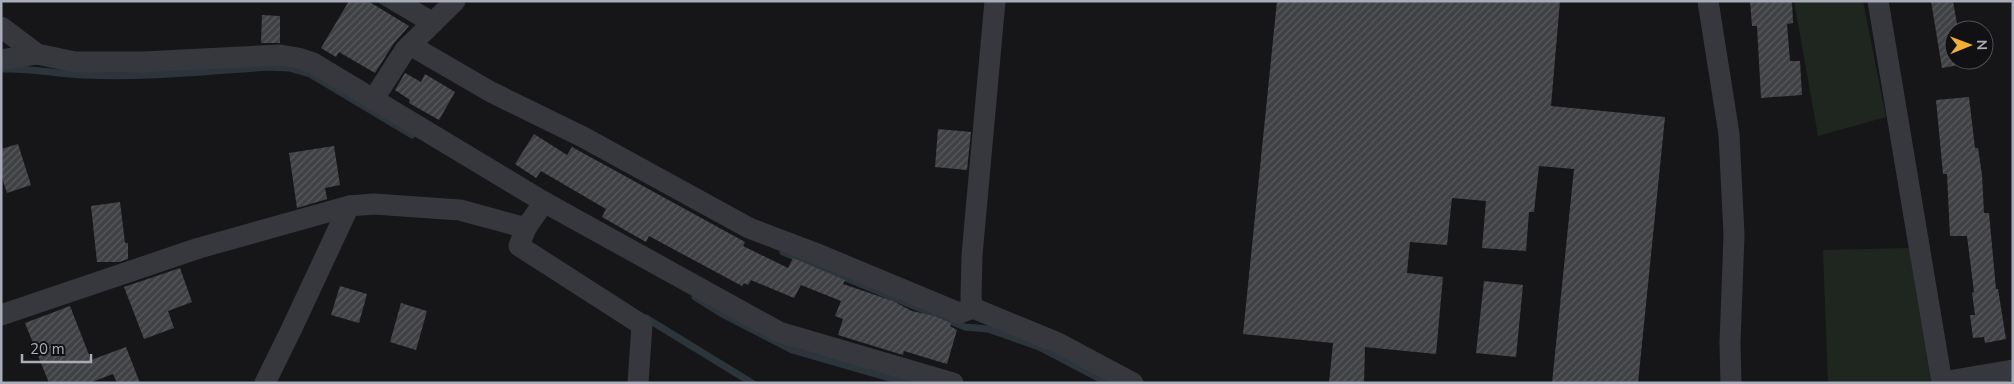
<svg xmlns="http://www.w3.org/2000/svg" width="2014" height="384" font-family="'Nunito Sans',sans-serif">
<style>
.green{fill:#1e261f}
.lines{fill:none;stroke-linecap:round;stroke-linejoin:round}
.stream{stroke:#2c353c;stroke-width:7}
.building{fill:url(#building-hatch)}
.minor{stroke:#37383d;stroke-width:21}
</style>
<defs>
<pattern id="building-hatch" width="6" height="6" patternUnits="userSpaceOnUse" patternTransform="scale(1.25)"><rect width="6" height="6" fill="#404145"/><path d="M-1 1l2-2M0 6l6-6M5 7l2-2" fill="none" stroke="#595a5e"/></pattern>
</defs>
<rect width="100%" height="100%" fill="#161618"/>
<!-- green -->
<g class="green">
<path d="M1794,1H1863L1886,117L1818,136Z"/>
<path d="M1909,248L1931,383H1828L1823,250Z"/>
</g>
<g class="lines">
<!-- stream -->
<g class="stream">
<path d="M382,1L394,8"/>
<path d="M4,69C31,68 57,74 84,75C145,78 208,71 269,67L289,68L310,74L412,135"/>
<path d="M783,252L965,327L988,329L1039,347L1108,383"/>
<path d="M695,297L724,315L792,350L907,383"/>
<path d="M646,318L752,383"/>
</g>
</g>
<!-- building -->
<g class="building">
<path d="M349,1H368L409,26L394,43L375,73L339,52L336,57L321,48Z"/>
<path d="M1277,1H1560L1551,106L1665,117L1638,383H1552L1574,169L1539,166L1534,212H1529L1526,251L1482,248L1486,201L1452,198L1447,245L1410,242L1407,273L1443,277L1436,354L1365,347L1364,383H1329L1333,343L1243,334Z"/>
<path d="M1750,1H1792L1793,23L1787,24L1790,61H1800L1802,95L1761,98L1757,26H1752Z"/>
<path d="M1931,1H1953L1958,30H1954V60H1963L1964,64L1942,68Z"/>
<path d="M262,15L280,16V43H261Z"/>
<path d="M405,73L421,82L425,74L455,92L439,120L409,103L410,100L395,90Z"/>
<path d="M1969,97L1975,148H1978L1982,175L1984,213H1989L1996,289H1998L2006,339L1985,343L1984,337L1973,338L1970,315H1975L1972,293L1974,292L1967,236H1950L1947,174H1943L1936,100Z"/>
<path d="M938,129L971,132L967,170L935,167Z"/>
<path d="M534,134L567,155L572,147L745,242L743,246L788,268L793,258L845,280L843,284L893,301L912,311L934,316L951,323L950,326L957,330L947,364L904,351L903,355L838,335L843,319L835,316L841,301L801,285L794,298L751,280L748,285L744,283L742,286L649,236L646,242L602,217L606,209L541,171L536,178L515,164Z"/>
<path d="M18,144L31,185L7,193L1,175V149Z"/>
<path d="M334,146L340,185L325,188L327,199L297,208L289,153Z"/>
<path d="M120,202L125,243H128V259L119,262H97L91,206Z"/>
<path d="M180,268L192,302L168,311L174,328L144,339L124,287Z"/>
<path d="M1484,281L1523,285L1516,357L1476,353Z"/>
<path d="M340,286L367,294L359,323L331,315Z"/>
<path d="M401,303L427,311L416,350L390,342Z"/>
<path d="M70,306L91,360L126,347L140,383H117L113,374L89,383H49L25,323Z"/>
</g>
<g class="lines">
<!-- minor -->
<g class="minor">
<path d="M396,1L433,23"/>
<path d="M995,1L972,255L971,298L973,308L1058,343L1133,383"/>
<path d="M1708,1L1729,134L1734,235L1730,343L1731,383"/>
<path d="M1878,1L1942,383"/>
<path d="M1,27L37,54L75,62H143L280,55L298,58L313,63L544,202L779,332L953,383"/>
<path d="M410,45L491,92L583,137L749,228L815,253L959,313L973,308"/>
<path d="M1,60L37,54"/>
<path d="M373,100L405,50L455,1"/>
<path d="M526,228L519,246L642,325L638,383"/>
<path d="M1,315L199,248L349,206L374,204L460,210L526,228L544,202"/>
<path d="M1942,382L2013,370"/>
<path d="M265,383L292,328L349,206"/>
</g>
</g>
<!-- border -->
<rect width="2014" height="384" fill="none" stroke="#a8adb8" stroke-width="5"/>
<!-- north arrow -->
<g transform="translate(1969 45) rotate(89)"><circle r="24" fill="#111113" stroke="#4d4f55"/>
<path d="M0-4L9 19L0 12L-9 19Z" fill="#f2b134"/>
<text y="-8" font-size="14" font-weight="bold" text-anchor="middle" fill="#a8adb8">N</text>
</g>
<!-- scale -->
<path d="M22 354v8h69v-8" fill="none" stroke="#a8adb8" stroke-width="2.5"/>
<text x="30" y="354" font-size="15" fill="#a8adb8" stroke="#111113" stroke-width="4" paint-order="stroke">20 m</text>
</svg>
